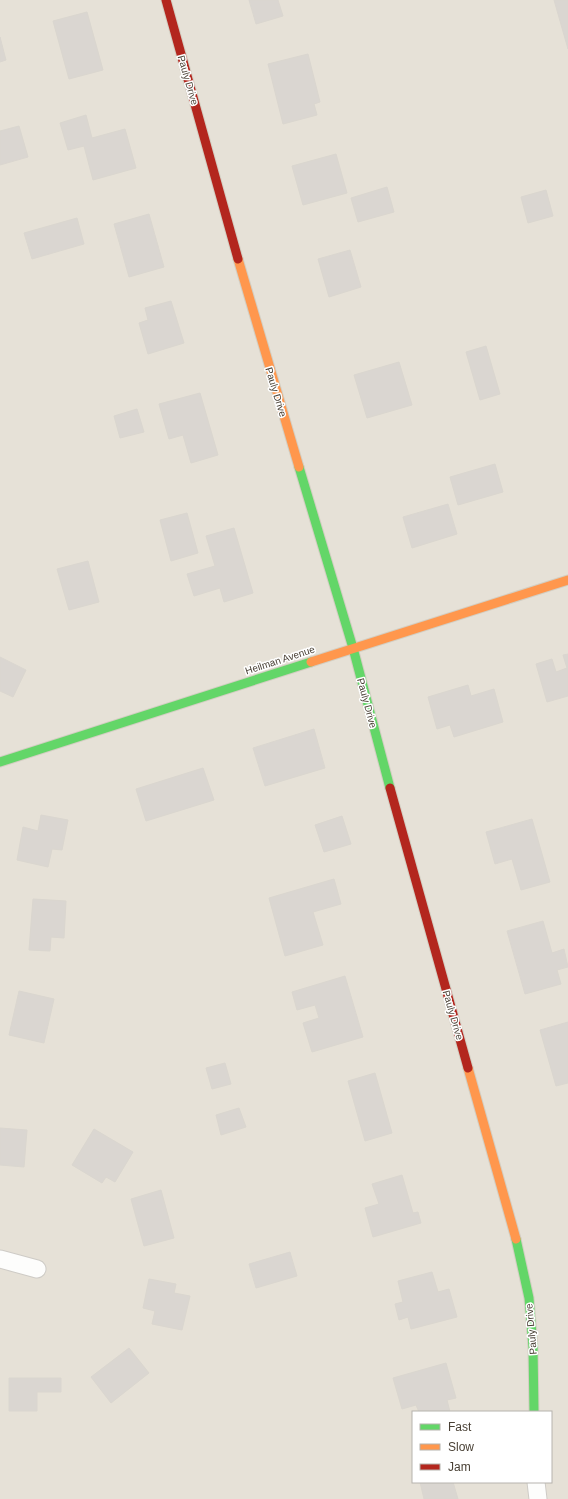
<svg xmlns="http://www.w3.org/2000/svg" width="568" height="1499" font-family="Arial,sans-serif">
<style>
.residential{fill:#e6e1d7;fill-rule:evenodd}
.building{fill:#dad6d1;stroke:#dad6cf}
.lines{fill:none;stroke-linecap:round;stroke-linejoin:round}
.street-casing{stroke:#cecbc6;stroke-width:19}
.fast-casing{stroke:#d3cec2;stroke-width:11}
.slow-casing{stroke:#d3cec2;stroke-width:11}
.jam-casing{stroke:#d3cec2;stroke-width:11}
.street{stroke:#fdfdfc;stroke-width:17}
.fast{stroke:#63d668;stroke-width:9}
.slow{stroke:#ff974d;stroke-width:9}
.jam{stroke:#b3261e;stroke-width:9}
.labels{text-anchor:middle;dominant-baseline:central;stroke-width:3;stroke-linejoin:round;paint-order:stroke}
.street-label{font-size:10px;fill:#494035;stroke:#fff}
</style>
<rect width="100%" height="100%" fill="#f2efea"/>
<!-- residential -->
<path class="residential" d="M0,0H568V1499H0ZM413,1412H551V1482H413Z"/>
<!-- building -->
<g class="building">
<path d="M249,0H278L283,16L256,24Z"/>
<path d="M554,0H568V49Z"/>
<path d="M87,12L103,70L69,79L53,21Z"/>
<path d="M0,37L6,60L0,62Z"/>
<path d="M308,54L320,102L314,104L317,115L283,124L268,64Z"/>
<path d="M86,115L92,138L125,129L136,168L93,180L84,146L68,150L60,123Z"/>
<path d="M19,126L28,157L0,165V131Z"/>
<path d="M336,154L347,193L303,205L292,166Z"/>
<path d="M387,187L394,212L358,222L351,198Z"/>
<path d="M546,190L553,216L528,223L521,197Z"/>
<path d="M149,214L164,267L129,277L114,224Z"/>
<path d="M77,218L84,244L32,259L24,233Z"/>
<path d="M350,250L361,287L329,297L318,259Z"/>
<path d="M171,301L184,343L148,354L139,323L148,320L145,308Z"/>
<path d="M486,346L500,394L480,400L466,352Z"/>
<path d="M399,362L412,405L367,418L354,375Z"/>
<path d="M200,393L218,455L191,463L183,435L169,439L159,404Z"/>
<path d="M137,409L144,432L120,438L114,416Z"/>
<path d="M495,464L503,492L458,505L450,477Z"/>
<path d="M448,504L457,534L412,548L403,517Z"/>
<path d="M187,513L198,553L171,561L160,520Z"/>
<path d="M234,528L253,593L224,602L220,588L194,596L187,574L215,566L206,536Z"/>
<path d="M88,561L99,602L69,610L57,569Z"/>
<path d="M568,654V696L547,702L536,664L552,659L556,672L567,668L563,655Z"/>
<path d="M0,657L26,670L13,697L0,691Z"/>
<path d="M468,685L471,696L494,689L503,722L454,737L450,725L437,729L428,697Z"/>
<path d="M314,729L325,768L265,786L253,748Z"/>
<path d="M203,768L214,800L146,821L136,789Z"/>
<path d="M41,815L68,820L62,850L52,849L48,867L17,860L23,827L38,831Z"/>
<path d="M342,816L351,844L324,852L315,825Z"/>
<path d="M532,819L550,882L521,890L512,859L495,864L486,832Z"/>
<path d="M334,879L341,904L313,912L323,945L285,956L269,898Z"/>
<path d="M33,899L66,901L64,938L51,937L50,951L29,950Z"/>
<path d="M543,921L552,953L564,949L568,967L557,970L561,984L525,994L507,931Z"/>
<path d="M345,976L363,1037L312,1052L303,1023L319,1018L315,1005L297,1010L292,992Z"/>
<path d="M19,991L54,999L44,1043L9,1035Z"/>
<path d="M568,1022V1083L556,1086L540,1030Z"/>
<path d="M225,1063L231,1084L212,1089L206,1068Z"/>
<path d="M375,1073L392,1133L365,1141L348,1081Z"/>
<path d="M239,1108L246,1127L221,1135L216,1115Z"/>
<path d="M0,1128L27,1130L24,1167L0,1165Z"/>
<path d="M94,1129L133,1152L115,1182L106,1177L102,1183L72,1165Z"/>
<path d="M402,1175L413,1213L418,1212L421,1223L373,1237L365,1208L379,1204L372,1184Z"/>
<path d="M161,1190L174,1238L144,1246L131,1199Z"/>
<path d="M290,1252L297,1276L256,1288L249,1264Z"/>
<path d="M432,1272L438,1292L449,1289L457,1317L411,1329L408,1317L399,1320L395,1304L403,1302L398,1281Z"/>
<path d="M149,1279L176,1284L174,1293L190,1296L182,1330L152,1324L155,1311L143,1308Z"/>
<path d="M129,1348L149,1373L111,1403L91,1377Z"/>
<path d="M446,1363L456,1398L447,1400L450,1412H419L416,1405L402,1409L393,1378Z"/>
<path d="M9,1378H61V1392H37V1411H9Z"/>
<path d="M420,1482H453L458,1499H424Z"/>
</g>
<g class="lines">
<!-- street casing -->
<g class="street-casing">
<g id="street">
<path d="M0,1259L37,1269"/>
<path d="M536,1482L538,1499"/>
</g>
</g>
<!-- fast casing -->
<g class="fast-casing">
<g id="fast">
<path d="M299,467L353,648L390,788"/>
<path d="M0,762L311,662"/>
<path d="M516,1239L529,1298L533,1347L534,1412"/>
</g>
</g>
<!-- slow casing -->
<g class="slow-casing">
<g id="slow">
<path d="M238,259L299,467"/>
<path d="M311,662L568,580"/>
<path d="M468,1068L516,1239"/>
</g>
</g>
<!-- jam casing -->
<g class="jam-casing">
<g id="jam">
<path d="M166,0L238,259"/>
<path d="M390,788L468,1068"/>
</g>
</g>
<!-- street -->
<use href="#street" class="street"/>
<!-- fast -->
<use href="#fast" class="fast"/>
<!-- slow -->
<use href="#slow" class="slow"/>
<!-- jam -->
<use href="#jam" class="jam"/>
</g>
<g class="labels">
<!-- street labels -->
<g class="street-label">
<text transform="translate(188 80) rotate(74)">Pauly Drive</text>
<text transform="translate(276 392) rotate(73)">Pauly Drive</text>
<text transform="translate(280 660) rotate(-18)">Heilman Avenue</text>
<text transform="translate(367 703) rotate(75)">Pauly Drive</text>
<text transform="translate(453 1015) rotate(74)">Pauly Drive</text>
<text transform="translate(531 1329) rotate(-95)">Pauly Drive</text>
</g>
</g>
<!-- legend -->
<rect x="412" y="1411" width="140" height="72" fill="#ffffff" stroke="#b6b3ae"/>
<rect x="420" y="1424" width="20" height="6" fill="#63d668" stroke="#b6b3ae"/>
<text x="448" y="1431" font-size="12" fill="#494035">Fast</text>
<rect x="420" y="1444" width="20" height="6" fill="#ff974d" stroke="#b6b3ae"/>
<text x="448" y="1451" font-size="12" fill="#494035">Slow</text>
<rect x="420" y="1464" width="20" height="6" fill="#b3261e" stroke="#b6b3ae"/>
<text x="448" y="1471" font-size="12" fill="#494035">Jam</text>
</svg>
